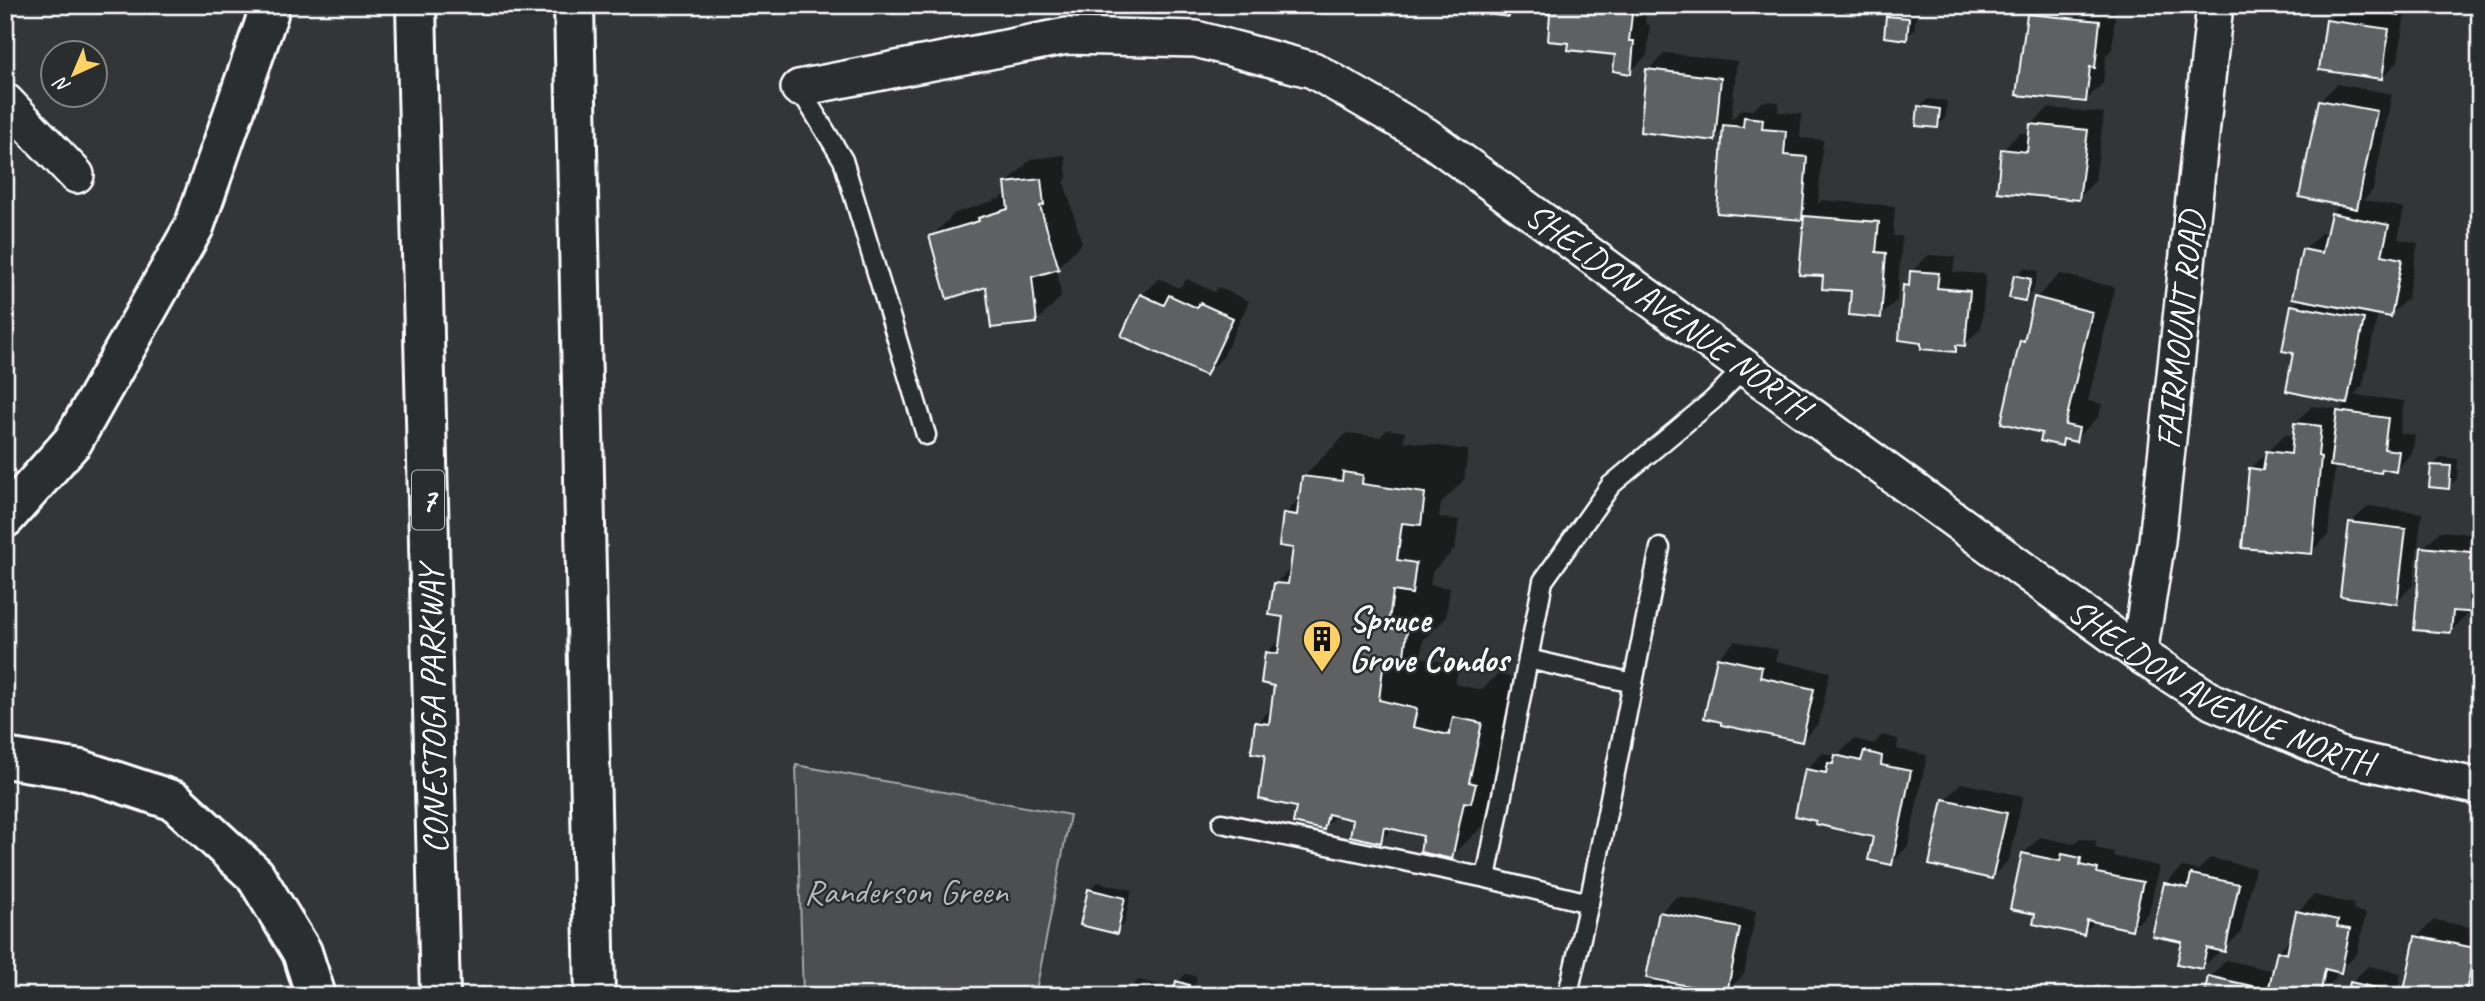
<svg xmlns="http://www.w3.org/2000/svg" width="2485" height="1001" font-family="Caveat,sans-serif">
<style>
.green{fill:#4c4f50;stroke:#a6a7a8;stroke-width:2}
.shadow{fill:#0007}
.building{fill:#5f6162;stroke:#fff;stroke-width:2}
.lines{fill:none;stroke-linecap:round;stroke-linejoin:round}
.lane-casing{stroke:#fff;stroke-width:23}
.street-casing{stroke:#fff;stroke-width:40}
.highway-casing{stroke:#fff;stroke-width:44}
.lane{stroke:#2a2d2e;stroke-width:18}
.street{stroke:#2a2d2e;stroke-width:35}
.highway{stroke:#2a2d2e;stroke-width:38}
.labels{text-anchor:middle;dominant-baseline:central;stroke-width:5;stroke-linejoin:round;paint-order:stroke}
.shield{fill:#2a2d2e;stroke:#bfc0c0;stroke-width:2}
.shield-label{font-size:33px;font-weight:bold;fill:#fff}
.street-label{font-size:35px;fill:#fff;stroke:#2a2d2e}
.poi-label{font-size:35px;font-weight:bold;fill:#fff;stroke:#2a2d2e;text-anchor:start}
.park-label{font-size:35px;fill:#b7b9b9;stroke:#2a2d2e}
</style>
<rect width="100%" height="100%" fill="#333536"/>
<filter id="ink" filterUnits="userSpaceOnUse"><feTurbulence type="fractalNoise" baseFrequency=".0143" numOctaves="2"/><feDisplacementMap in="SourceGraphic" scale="14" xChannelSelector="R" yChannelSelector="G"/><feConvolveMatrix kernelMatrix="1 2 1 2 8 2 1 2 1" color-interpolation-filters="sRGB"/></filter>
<g filter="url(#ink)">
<!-- green -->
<path class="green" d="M796,765L1070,815L1035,996H803Z"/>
<!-- shadow -->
<g class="shadow">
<path d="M1469,5H1518L1508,15Z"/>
<path d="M1543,5H1647L1645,24L1650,25L1647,55L1630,72L1616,54L1571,42L1552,12Z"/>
<path d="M2038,5H2116L2112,49L2106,55L2103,83L2086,100L2029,14Z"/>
<path d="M2343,5L2387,10L2388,5H2407L2401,12H2405L2398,61L2382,78L2327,21Z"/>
<path d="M1896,9L1917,11L1914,30L1906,38L1888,17Z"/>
<path d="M1665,53L1737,61L1731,120L1742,109L1753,110L1763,101L1779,102L1778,112L1802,114L1800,138L1823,140L1818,204L1822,200L1895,206L1893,236H1902L1897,300L1880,317L1853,289L1825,275L1801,273L1806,214L1801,218L1725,128L1714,139L1648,70Z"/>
<path d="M2337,84L2392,94L2373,190L2364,200L2404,208L2398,239L2418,243L2407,299L2390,315L2378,313L2363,385L2354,395L2404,401L2400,433L2415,435L2412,453L2395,470L2383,468L2380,471L2335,465L2328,535L2311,552L2250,469L2284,435L2294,436L2295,423L2312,406L2337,409V414L2348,402L2288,390L2295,352L2293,306L2301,298L2304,250L2321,233L2328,234L2332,213L2342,204L2320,101Z"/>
<path d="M1928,99L1947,101L1945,118L1937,127L1920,107Z"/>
<path d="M2048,108L2104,113L2095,181L2078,198L2003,150L2019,133L2030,134L2031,125Z"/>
<path d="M1065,155L1067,179L1064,182L1082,243L1057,268L1061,297L1037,321L987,285L931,237L955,213L999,199L1008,193L1007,183L1031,159Z"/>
<path d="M1929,255L1955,257L1953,272L1986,274L1981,328L1965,344H1961L1955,350L1905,286L1911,280L1912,271Z"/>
<path d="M2024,268L2038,271L2033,291L2025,300L2016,276Z"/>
<path d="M2060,274L2115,287L2088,401L2102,404L2099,416L2075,440L2067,438L2061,444L2044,431L2022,341L2027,336L2036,298Z"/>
<path d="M1159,278L1179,288L1187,279L1214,292L1218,287L1249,301L1223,357L1206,374L1142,295Z"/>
<path d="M1388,429L1405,432L1404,441L1468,450L1464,480L1441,503L1439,517L1459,520L1455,549L1432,572L1430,585L1450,588L1446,618L1423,640L1421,657L1459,666L1455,684L1482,690L1498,674L1524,680L1495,814L1451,857L1425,834L1394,827L1380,841L1355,819L1337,815L1323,828L1298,806L1267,753L1257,723L1273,707L1276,684L1266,653L1282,637L1285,615L1276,583L1292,567L1294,546L1285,514L1301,497L1304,476L1347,433L1380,437Z"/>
<path d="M2441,457L2458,459L2457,479L2448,487L2433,466Z"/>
<path d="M2368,506L2422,513L2413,585L2396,602L2351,523Z"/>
<path d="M2440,531L2480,535V612L2468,611V614L2451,631L2423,548Z"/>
<path d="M1735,641L1778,650L1775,661L1830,672L1819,723L1802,740L1718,658Z"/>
<path d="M1882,735L1898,739L1897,749L1927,755L1908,846L1891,863L1875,836L1806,770L1823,753L1837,756L1854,739L1874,744Z"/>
<path d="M1961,783L2023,796L2009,860L1992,877L1945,800Z"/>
<path d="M2040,837L2074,844L2080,838L2097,841L2095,848L2114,852L2113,856L2159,866L2149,912L2132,929L2096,921L2083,933L2037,913L2023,854Z"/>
<path d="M2210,858L2255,868L2241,933L2202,967L2165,884L2182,867L2198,870Z"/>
<path d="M1097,882L1132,890L1124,924L1116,932L1089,890Z"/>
<path d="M2314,895L2354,904L2353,910L2366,913L2357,954L2340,971L2337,970L2335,979L2319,996L2268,985L2266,996H2206L2210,977L2226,960L2274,971L2278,952L2292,938L2298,912Z"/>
<path d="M1677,896L1756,911L1744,974L1727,991L1682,983L1679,996H1645L1647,989L1657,978L1660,913Z"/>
<path d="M2434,920L2480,929L2478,996H2405L2417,937Z"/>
<path d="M2368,966L2401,973L2396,996H2349L2351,983Z"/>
<path d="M1186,974L1197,977L1193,992L1190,996H1174L1177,982Z"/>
<path d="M1138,980L1165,986L1163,996H1123Z"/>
</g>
<!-- building -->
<g class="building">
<path d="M1467,5H1510L1509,17L1466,12Z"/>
<path d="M1541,5H1633L1629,41H1634L1631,74L1613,71L1615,55L1568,50L1569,43L1548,41L1550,14L1540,12Z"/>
<path d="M2386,5H2401L2400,15L2385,12Z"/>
<path d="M2027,14L2100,21L2095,68L2090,67L2086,102L2016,95Z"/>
<path d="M1886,16L1909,18L1907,40L1884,37Z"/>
<path d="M2326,20L2389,29L2382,79L2319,70Z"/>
<path d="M1646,69L1721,78L1715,141L1640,132Z"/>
<path d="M2319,100L2377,111L2357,209L2299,197Z"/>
<path d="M1918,106L1940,109L1938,128L1916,126Z"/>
<path d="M1744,117L1763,119L1762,129L1786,131L1784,155L1807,157L1802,220L1717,213L1723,125L1743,127Z"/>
<path d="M2030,124L2088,130L2079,200L1997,192L2001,149L2027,152Z"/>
<path d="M1041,179L1044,205L1040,206L1059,269L1032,277L1037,323L991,328L986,287L947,299L929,236L979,221L978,218L1008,209L1005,183Z"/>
<path d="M2331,213L2389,225L2382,255L2402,259L2391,317L2292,298L2302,249L2322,253Z"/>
<path d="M1804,216L1879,222L1876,252L1886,253L1881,318L1849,315L1851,291L1822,289L1823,276L1799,275Z"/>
<path d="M1910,271L1939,273L1937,288L1970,291L1965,346L1956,345V352L1921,349V343L1899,340L1903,285L1909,286Z"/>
<path d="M2014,275L2031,279L2025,301L2009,298Z"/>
<path d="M1140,294L1164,305L1169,295L1197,308L1200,303L1233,318L1206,376L1121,336Z"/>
<path d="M2034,297L2092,312L2065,425L2079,428L2076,442L2063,439L2062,446L2040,441L2042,433L2001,423L2020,340L2024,341Z"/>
<path d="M2291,305L2364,319L2347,404L2286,391L2293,353L2282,351Z"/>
<path d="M2337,411L2388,418L2384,449L2399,451L2396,472L2382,469L2381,473L2330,466Z"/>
<path d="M2294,423L2321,426L2318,456L2321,457L2312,554L2242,548L2249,468L2263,470L2266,451L2291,454Z"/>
<path d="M2431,465L2451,466L2449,489L2429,487Z"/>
<path d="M1343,472L1363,475L1362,484L1425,493L1421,525L1402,523L1397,560L1416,563L1412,594L1393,591L1388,628L1407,631L1403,663L1384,660L1379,700L1417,709L1413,727L1449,735L1453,717L1482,723L1469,782L1476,784L1471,803L1464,802L1452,859L1420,852L1423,836L1384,827L1381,843L1350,836L1353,820L1328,814L1324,830L1293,823L1296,807L1259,799L1265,755L1251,753L1255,722L1269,724L1274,686L1261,683L1265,652L1278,654L1283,617L1269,615L1274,583L1288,584L1293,548L1279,546L1283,513L1297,515L1302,476L1342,481Z"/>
<path d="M2349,522L2406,529L2397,604L2340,596Z"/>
<path d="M2421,547L2480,553V613L2453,611L2451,633L2414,630Z"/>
<path d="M1717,657L1762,667L1760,677L1814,689L1802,742L1721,725V722L1704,718Z"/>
<path d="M1864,751L1882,756L1881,765L1911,771L1892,865L1868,860L1873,837L1815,824L1816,821L1795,816L1805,769L1826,773L1828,763L1833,764L1835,755L1861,761Z"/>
<path d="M1943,799L2007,813L1992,879L1929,865Z"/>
<path d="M2022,853L2060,861L2062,854L2081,858L2080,865L2098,869L2097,873L2143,882L2132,930L2087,920L2084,935L2033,924L2035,914L2010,909Z"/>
<path d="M2191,874L2239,884L2225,952L2207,948L2202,969L2177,964L2182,942L2152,936L2164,883L2188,888Z"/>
<path d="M1088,889L1125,898L1117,934L1080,925Z"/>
<path d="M2296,911L2338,920L2337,927L2350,929L2341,973L2325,969L2320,996H2308L2269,987L2277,951L2287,954Z"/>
<path d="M1659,912L1740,928L1727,993L1646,978Z"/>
<path d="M2415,936L2475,948L2465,996H2403Z"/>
<path d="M2208,976L2256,987L2254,996H2204Z"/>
<path d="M1176,981L1189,985L1187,996H1172Z"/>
<path d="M2350,982L2385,990L2383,996H2347Z"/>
<path d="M1645,988L1674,993V996H1644Z"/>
</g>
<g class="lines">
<!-- lane casing -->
<g class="lane-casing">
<g id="lane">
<path d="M799,88L843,160L926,435"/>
<path d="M1660,548L1589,903L1486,878L1543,581L1611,485L1713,400L1745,367"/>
<path d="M1528,659L1633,683"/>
<path d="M1222,823L1486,878"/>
<path d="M1570,985L1589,903"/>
</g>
</g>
<!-- street casing -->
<g class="street-casing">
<g id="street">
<path id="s1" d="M799,88L1067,36L1196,39L1313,70L1425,135L2139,654L2213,702L2344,757L2480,787"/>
<path d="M5,101L76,175"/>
<path d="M2139,654L2157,541L2215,5"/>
</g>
</g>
<!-- highway casing -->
<g class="highway-casing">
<g id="highway">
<path d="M416,5L440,996"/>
<path d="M574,5L595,996"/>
<path d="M5,518L73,441L194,227L268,14L269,5"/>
<path d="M5,758L81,770L175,801L255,875L302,952L316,996"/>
</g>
</g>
<!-- lane -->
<use href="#lane" class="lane"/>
<!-- street -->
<use href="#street" class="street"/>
<!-- highway -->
<use href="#highway" class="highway"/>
</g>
</g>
<!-- icons -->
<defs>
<g id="building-pin" transform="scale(2.0125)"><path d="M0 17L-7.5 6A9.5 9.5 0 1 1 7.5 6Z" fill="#ffd166" stroke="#2a2d2e"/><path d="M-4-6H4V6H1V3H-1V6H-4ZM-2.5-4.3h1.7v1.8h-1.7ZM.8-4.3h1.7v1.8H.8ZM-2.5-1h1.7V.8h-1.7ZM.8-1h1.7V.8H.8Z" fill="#111"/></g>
</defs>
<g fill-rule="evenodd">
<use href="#building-pin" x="1322" y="639"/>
</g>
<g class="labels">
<!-- shield labels -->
<rect class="shield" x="412" y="470.5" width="32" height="59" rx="5"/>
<g class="shield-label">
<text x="428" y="500">7</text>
</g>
<!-- street labels -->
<g class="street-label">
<text transform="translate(1668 311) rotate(36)">SHELDON AVENUE NORTH</text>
<text transform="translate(2180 330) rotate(-84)">FAIRMOUNT ROAD</text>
<text stroke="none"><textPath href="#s1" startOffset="1624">SHELDON AVENUE NORTH</textPath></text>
<text transform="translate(433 710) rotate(-91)">CONESTOGA PARKWAY</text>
</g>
<!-- poi labels -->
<g class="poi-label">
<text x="1349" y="619">Spruce<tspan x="1349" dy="40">Grove Condos</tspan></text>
</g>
<!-- park labels -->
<g class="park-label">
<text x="906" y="891">Randerson Green</text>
</g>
</g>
<!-- margin -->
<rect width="2485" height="1001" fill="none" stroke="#2a2d2e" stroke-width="28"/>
<rect x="14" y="14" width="2457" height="973" fill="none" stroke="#fff" stroke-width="2.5" filter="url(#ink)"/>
<!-- north arrow -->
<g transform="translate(74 74) rotate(224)"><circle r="33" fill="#2a2d2e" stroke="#7f8182" stroke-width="2"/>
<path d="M0-5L12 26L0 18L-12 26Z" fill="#ffd166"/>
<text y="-10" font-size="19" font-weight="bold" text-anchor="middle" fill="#ffffff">N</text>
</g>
</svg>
